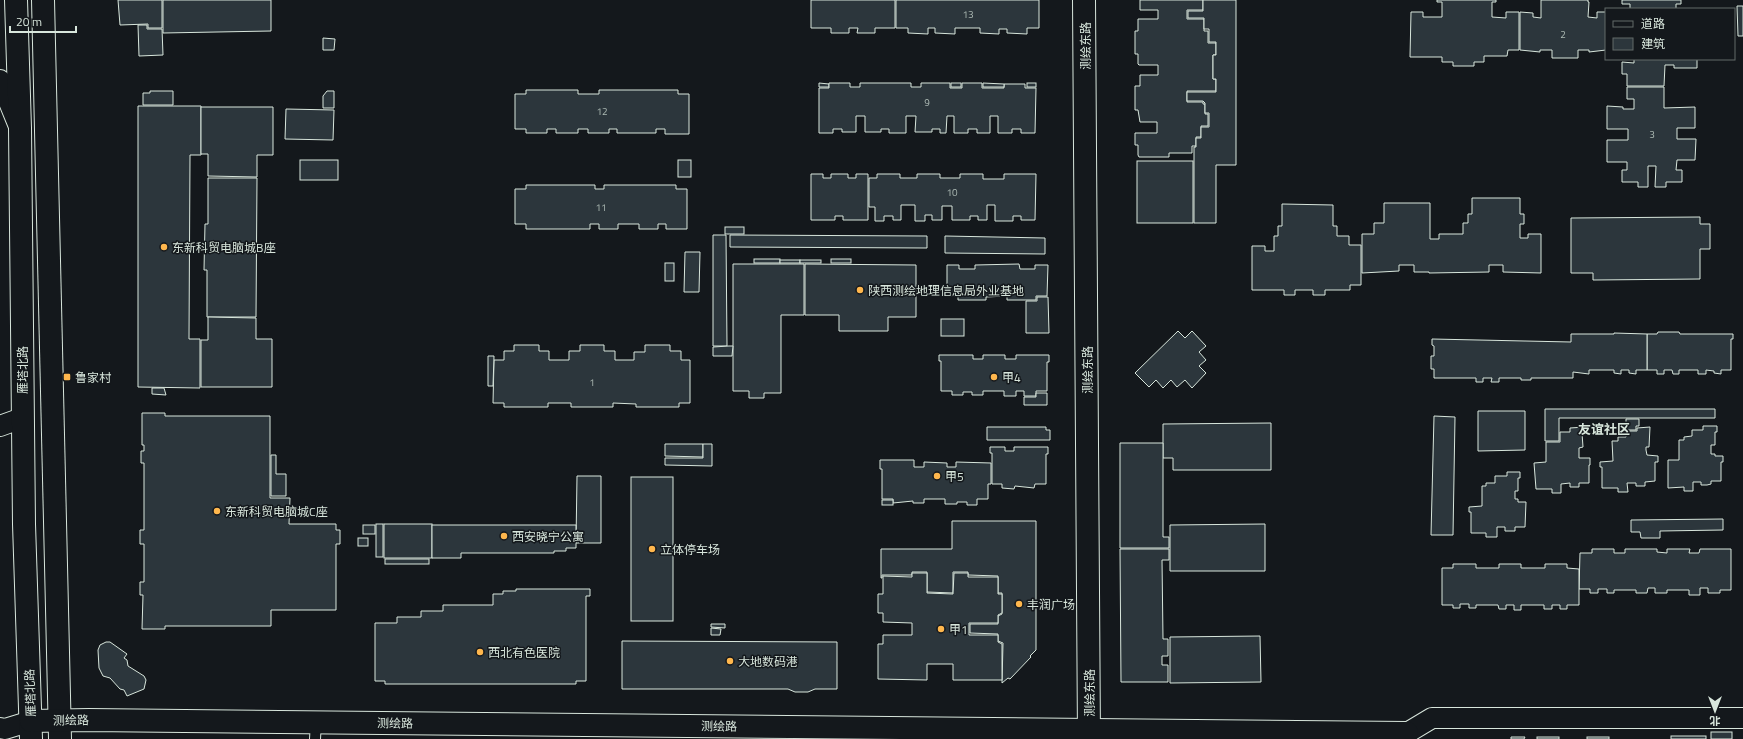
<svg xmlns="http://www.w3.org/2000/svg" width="1743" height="739" font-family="'Titillium Web','Noto Sans SC',sans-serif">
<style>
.building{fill:#2c363c;stroke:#d8e6dc}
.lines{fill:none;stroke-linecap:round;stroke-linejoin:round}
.lane-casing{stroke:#d8e6dc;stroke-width:12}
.street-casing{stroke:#d8e6dc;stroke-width:22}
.secondary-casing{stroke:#d8e6dc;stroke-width:24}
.lane{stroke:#14181c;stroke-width:10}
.street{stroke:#14181c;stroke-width:20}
.secondary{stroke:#14181c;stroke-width:22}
.poi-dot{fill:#ffb74d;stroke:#14181c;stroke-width:1.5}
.labels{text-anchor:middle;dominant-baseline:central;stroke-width:3;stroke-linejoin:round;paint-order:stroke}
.number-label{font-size:10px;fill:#adbab4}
.street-label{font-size:12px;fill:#d8e6dc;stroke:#14181c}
.poi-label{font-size:12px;fill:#d8e6dc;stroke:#14181c;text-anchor:start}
.neighbourhood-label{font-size:13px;font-weight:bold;fill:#d8e6dc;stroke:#14181c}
</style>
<rect width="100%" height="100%" fill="#14181c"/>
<!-- building -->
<g class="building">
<path d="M118,0H162V28H148V24L120,25Z"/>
<path d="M163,0H271V31L163,33Z"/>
<path d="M811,0H895V28H875V33H857L858,28H849V33H831V28H811Z"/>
<path d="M896,0H1039V28H1027V34L1007,33V29H999V34L980,33V28H955V34L935,33V28H928V34L908,33V28H896Z"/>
<path d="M1140,0H1203V10H1187V19H1204V31H1208V43H1216V55H1213V79H1216V91H1187V102H1203V104H1205V114H1208V126H1201V137H1196V146H1192V153H1169V157H1139L1138,155V145H1135V133H1157V122H1140L1138,110H1135V86H1140V75H1158V65H1139L1138,64V54H1135V31H1138V19H1158V10H1140Z"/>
<path d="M1203,0H1236V165H1216V223H1194V147H1196V138H1201V127H1209V113H1205V103L1203,101H1187V92H1216V79H1213V55H1216V42H1209V29H1204V18H1188V11H1203Z"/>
<path d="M1437,0H1496V2H1492V17L1506,18V12H1519V50H1508L1507,56H1484V62H1474V66H1453V62H1442V57H1410L1411,12H1423V17H1442V2H1437Z"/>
<path d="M1541,0H1588V2H1589L1588,17L1597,18V12H1606V50L1589,52V50H1578V58H1552V50H1540V52L1520,50V12L1533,13V17L1541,18Z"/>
<path d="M1622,0H1681V4H1676V9H1630V4H1622Z"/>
<path d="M1737,6H1743V36H1738Z"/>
<path d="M138,25H147V29H162L163,55L139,56Z"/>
<path d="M323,38L335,39L334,50H323Z"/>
<path d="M1634,59H1697V68H1674V65H1665L1664,86H1627V74H1622V62L1634,63Z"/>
<path d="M819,83L829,84V87H819Z"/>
<path d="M829,83H850V87H860V83H911V87H921V83H950V88H962V83H982V88H1004V84H1025V88H1036L1035,133H1021V129H1012V133H998V116H990V133H977V129H968V133H954V116H947L946,133H940V129H932V132H915L916,116H906V133H889V129H881V132H865V116H856V132H842V129H833V133H819V88H829Z"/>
<rect x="951" y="83" width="10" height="4"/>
<path d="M983,83L1004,84V87H983Z"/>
<rect x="1027" y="83" width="9" height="4"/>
<path d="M1627,87H1664V108L1695,107V128H1677V139H1696L1695,160H1677L1676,170H1682V182H1666V187H1655L1656,166H1648V187H1638V182H1622V170H1627V162H1607V140H1628V129H1607V106L1623,107V109H1634V99H1627Z"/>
<path d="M526,90H578V94H599V90H678V94H689V134H665V129H656V133H617V129H609V133H588V129H578V133H556V129H547V133H526V129H515V94H526Z"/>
<path d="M150,91H173V105H143V93H150Z"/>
<path d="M327,91H334V108H323V96Z"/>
<path d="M138,106H201V155H190L189,339H200V388L138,387Z"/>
<path d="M201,107H273V155H257V177L208,176V154H201Z"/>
<path d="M286,109L334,110L333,140L285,139Z"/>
<rect x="300" y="160" width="38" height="20"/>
<rect x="678" y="160" width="13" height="17"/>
<rect x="1137" y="161" width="56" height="62"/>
<path d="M811,174H823V178H831V174H848V178H856V174H868V220H843V216H835V220H811Z"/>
<path d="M877,174H900V178H917V174H940V178H960V174H983V179H1004V174H1036L1035,220H1021V216H1013V221H995V205H987V220H978V216H970V220H952V206H942V220H932V215H925V221H915V205H901V220H893V216H884V221H875V207H869V178H877Z"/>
<path d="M208,178H257L256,317H207V270H204L205,224H208Z"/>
<path d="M526,185H595V189H604V185H676V189H687V229H666V224H658V229H639V224H618V229H599V224H590V229H526V224H515V189H526Z"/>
<path d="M1472,198H1520V214H1524V224H1520V238H1528V234H1541V273L1503,272V265H1489V272L1429,273V272H1414V265H1399V271L1362,273V234H1374V223H1384V203H1430V239H1439V234H1463V223H1468V214H1472Z"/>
<path d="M1282,204L1333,205V226H1337V236H1349V245H1361V285H1350V290H1325V295H1313V290H1295V295H1284V290H1252V246H1265V251H1274V236H1278V226H1282Z"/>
<path d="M1700,217V224H1710V249H1700V279L1593,280V273H1571V218Z"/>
<rect x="725" y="227" width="19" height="7"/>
<path d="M713,235H726L727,346H713Z"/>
<path d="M730,235L927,236V248L730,247Z"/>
<path d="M945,236L1045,238V254L945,253Z"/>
<path d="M685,252H700L699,292H684Z"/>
<rect x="754" y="259" width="26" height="4"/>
<rect x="831" y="259" width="20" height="4"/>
<rect x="780" y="260" width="20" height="3"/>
<rect x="800" y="260" width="21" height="3"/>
<rect x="665" y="263" width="9" height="18"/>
<path d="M733,264H804V315H781V393H764V398H749V391H733Z"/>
<path d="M805,264L916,265V317H888V331H839V315H805Z"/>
<path d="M1019,264L1020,269H1035V265H1048L1047,296H1036V300H1007V296L986,297V300H958V296H947V265H959V269H975V265Z"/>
<path d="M1037,297H1048L1049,333H1026V301H1037Z"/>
<path d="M208,317L256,318V339H272V387H201V340H208Z"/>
<rect x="941" y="319" width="23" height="17"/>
<path d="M1178,331L1185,338L1192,331L1206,346L1199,352L1206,360L1199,366L1206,373L1192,388L1185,380L1177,387L1171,380L1163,388L1156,380L1149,387L1135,373Z"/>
<path d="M1658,332H1679L1680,334H1733V339H1731V370H1721V374L1714,373V371L1706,370V374H1698V370H1679V374H1673L1672,370H1664V374H1657V370H1647V334H1657Z"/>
<path d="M1614,333L1647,334V370H1636V374L1629,373V370H1621V374L1614,373V370H1589V374L1573,372V378H1531V380H1521V378H1499V382H1491L1492,378H1483V382H1476V378H1434V369H1431V356H1434V346L1432,345V339L1571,342V334H1614Z"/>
<path d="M514,345H539V351H549V360H569V351H580V345H604V351H615V360H634V352H645V345H670V351H681V360H690V403H679V407H636V404L613,403V407H571V403H548V407H504V403H493L494,360H504V351H514Z"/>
<path d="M729,346H733L732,356H713V347Z"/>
<path d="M939,355H973V359H983V355H1005V359H1016V355H1049V362H1047V391H1036V396H1024V391H1016V396H1004V391H983V395H972V392H963V395H952V391H941V361H939Z"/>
<path d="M488,356H494L493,386H488Z"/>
<path d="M152,388H164L166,395L152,394Z"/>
<path d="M1036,393H1047V405H1024V397H1036Z"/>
<path d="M1545,409H1715V418H1559V441H1545Z"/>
<path d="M1478,411H1525V450L1478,451Z"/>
<path d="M142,413H165V416H270V498H290L289,524H336V530H340V544H336V610H271V626H165V629H142L143,595H140V582H144V544H140V530H144V463H141V451H144V445H142Z"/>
<path d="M1434,416L1455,417L1453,535H1431Z"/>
<path d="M1626,419H1639V426H1636V430H1626Z"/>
<path d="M1271,423V470H1173V458H1163V424Z"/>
<path d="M1703,426H1717V432H1715V445H1711V454H1715V456H1723V462H1721V481H1711V484L1707,485H1701V482H1693V491H1684V487L1668,488V460H1679V440H1684V437L1692,436V430H1703Z"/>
<path d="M987,427H1046V430H1050V440H987Z"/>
<path d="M1585,427V433H1582L1583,447L1579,448V458H1590V465H1589V483H1579V487H1570V483L1561,484V493H1552V489H1536L1534,463L1546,462V442H1560V432H1570V428Z"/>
<path d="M1650,427L1649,447H1646V450L1647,455L1658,456V462H1655V481L1645,482V486H1636V483H1627L1628,492H1618V488H1602V467H1600V462L1613,461L1612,441H1618V437H1626V431H1637V428Z"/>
<path d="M1120,443H1163V537H1169V548H1120Z"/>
<path d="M665,444H703V457L665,456Z"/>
<path d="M703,444H712V466L665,465V458H703Z"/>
<path d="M990,447H1005V451H1014V447H1048V454H1046V484H1035L1034,488L1015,486L1014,489L1002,488V484H992V453H990Z"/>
<path d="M271,455H276V474H286V496H271Z"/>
<path d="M880,460H914V467H924V462L947,463V467H956V462L991,463V484H988V499H977V505H967V502H957V504H945V499H924V503H913V501L893,503V499H882V469H880Z"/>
<path d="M1507,472H1520V478H1518V491H1515V499H1518V502H1526L1525,527H1515V531H1505V527H1497V537H1486V533H1471V512H1469V507L1482,506V486H1486V483H1495V476H1507Z"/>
<path d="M577,476H601V543H576Z"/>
<rect x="631" y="477" width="42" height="144"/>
<rect x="882" y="500" width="11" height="5"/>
<path d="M1723,519V530L1660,531V538H1641L1640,532H1631V520Z"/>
<path d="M952,521H1036V650L1030,656L1031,657L1010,679L1008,678L1002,683L1003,643L998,641V634L970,633V624H998V616L1002,614V593H998V576L968,575V572H953V593L927,592V572H912V575H882V578H881V549H952Z"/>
<rect x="376" y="524" width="7" height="33"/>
<rect x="384" y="524" width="48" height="34"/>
<path d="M1265,524V571H1170V525Z"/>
<rect x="363" y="525" width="12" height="9"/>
<path d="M432,525H576V548H566V551H554V553H461V558H432Z"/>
<rect x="358" y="538" width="10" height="8"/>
<path d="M1120,549H1169V560H1162L1163,639H1168V656H1162V665H1168V682H1121Z"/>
<path d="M1592,549H1614V553H1625V549H1657V552L1667,553V549H1690L1689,553H1699L1700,549H1731V590H1720V593H1708V588H1700V595H1689V590H1667V593H1655V588H1648L1647,593H1636V590H1614V593H1607V589H1598V593H1590V589H1579L1580,553H1592Z"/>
<rect x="385" y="559" width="44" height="5"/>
<path d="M1453,564H1476V568H1499V564H1521V568H1545V564H1567V568L1579,569V605H1567V609H1560V605H1552V609H1544V605H1521V610H1514V605H1506V609H1499L1498,605H1476V608H1469V604H1460V608H1453V605H1442V568H1453Z"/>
<path d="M912,573H927V593L953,594L954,573H968V577H998V594H1002V613L998,615V623H969V635H998V642L1002,644V680H953V664H927V680L878,679V644H883V635H912V623L883,622V613H878V594H883V576L912,577Z"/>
<path d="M516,589H590V596H586V681H576V684H385V681H375V623H397V617H421V611H443V605H493V594H503V591H516Z"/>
<path d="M711,624H725V628L711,627Z"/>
<path d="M711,628L721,629L720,635H711Z"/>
<path d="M1260,636L1261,682L1170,683V637Z"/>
<path d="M622,641L837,642V689H815L808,692H795L788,689H622Z"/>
<path d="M106,642H110L127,654L124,658L127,660L128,666L144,676L146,680L144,689L127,696L124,690L120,689L110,678L103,676L99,668L98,650L100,645Z"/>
<rect x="1711" y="732" width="21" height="7"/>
<rect x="1671" y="736" width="35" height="3"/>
<path d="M1511,737H1525L1524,739H1511Z"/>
<rect x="1537" y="737" width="22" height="2"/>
<rect x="1587" y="737" width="22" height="2"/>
</g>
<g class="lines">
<!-- lane casing -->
<g class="lane-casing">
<path id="lane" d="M315,739L316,722"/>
</g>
<!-- street casing -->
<g class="street-casing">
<g id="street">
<path d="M0,80L18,124"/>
<path d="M0,426L22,418"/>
<path d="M0,728L5,729L31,721"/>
<path d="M1407,733L1432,718H1743"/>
</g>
</g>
<!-- secondary casing -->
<g class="secondary-casing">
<g id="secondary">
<path d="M16,0L20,128L24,524L31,739"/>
<path d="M43,0L60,739"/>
<path d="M1084,0L1089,739"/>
<path d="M31,721L89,720L1407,733"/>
</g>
</g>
<!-- lane -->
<use href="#lane" class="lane"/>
<!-- street -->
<use href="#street" class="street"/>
<!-- secondary -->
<use href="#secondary" class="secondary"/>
</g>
<!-- markers -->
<g class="poi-dot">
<circle cx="164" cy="247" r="4"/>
<circle cx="860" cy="290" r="4"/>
<rect x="63" y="373" width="8" height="8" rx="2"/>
<circle cx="994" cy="377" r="4"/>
<circle cx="937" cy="476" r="4"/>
<circle cx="217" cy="511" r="4"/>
<circle cx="504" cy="536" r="4"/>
<circle cx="652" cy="549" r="4"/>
<circle cx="1019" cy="604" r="4"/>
<circle cx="941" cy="629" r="4"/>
<circle cx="480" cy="652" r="4"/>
<circle cx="730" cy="661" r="4"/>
</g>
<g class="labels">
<!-- number labels -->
<g class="number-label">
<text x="968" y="14">13</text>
<text x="1563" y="34">2</text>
<text x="927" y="102">9</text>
<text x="602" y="111">12</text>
<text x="1652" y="134">3</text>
<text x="952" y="192">10</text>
<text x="601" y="207">11</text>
<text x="592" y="382">1</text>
</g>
<!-- street labels -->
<g class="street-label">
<text transform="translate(1085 46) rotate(-90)">测绘东路</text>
<text transform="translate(22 370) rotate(-90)">雁塔北路</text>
<text transform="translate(1087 370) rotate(-90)">测绘东路</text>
<text transform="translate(30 693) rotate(-92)">雁塔北路</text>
<text transform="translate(1089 693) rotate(-90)">测绘东路</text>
<text transform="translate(71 720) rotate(-1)">测绘路</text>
<text transform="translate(395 723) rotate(1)">测绘路</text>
<text transform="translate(719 726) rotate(1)">测绘路</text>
</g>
<!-- poi labels -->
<g class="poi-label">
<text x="172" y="247">东新科贸电脑城B座</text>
<text x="868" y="290">陕西测绘地理信息局外业基地</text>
<text x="75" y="377">鲁家村</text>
<text x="1002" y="377">甲4</text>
<text x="945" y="476">甲5</text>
<text x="225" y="511">东新科贸电脑城C座</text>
<text x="512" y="536">西安晓宁公寓</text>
<text x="660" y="549">立体停车场</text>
<text x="1027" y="604">丰润广场</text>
<text x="949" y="629">甲1</text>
<text x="488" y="652">西北有色医院</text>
<text x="738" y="661">大地数码港</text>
</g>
<!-- neighbourhood labels -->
<g class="neighbourhood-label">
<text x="1604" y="429">友谊社区</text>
</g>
</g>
<!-- legend -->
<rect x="1605" y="8" width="130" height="52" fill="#14181c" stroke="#626a69"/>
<rect x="1613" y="21" width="20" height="6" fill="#14181c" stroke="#626a69"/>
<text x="1641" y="28" font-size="12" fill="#d8e6dc">道路</text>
<rect x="1613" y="38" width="20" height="12" fill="#2c363c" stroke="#626a69"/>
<text x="1641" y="48" font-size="12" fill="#d8e6dc">建筑</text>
<!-- north arrow -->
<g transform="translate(1715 711) rotate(180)" stroke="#14181c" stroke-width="3" paint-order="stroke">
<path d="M0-3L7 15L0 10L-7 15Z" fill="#d8e6dc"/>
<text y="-6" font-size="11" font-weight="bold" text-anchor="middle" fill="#d8e6dc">北</text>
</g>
<!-- scale -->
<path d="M10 26v6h66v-6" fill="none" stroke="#d8e6dc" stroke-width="2"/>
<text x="16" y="26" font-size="12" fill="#d8e6dc" stroke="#14181c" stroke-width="3" paint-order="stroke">20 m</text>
</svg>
